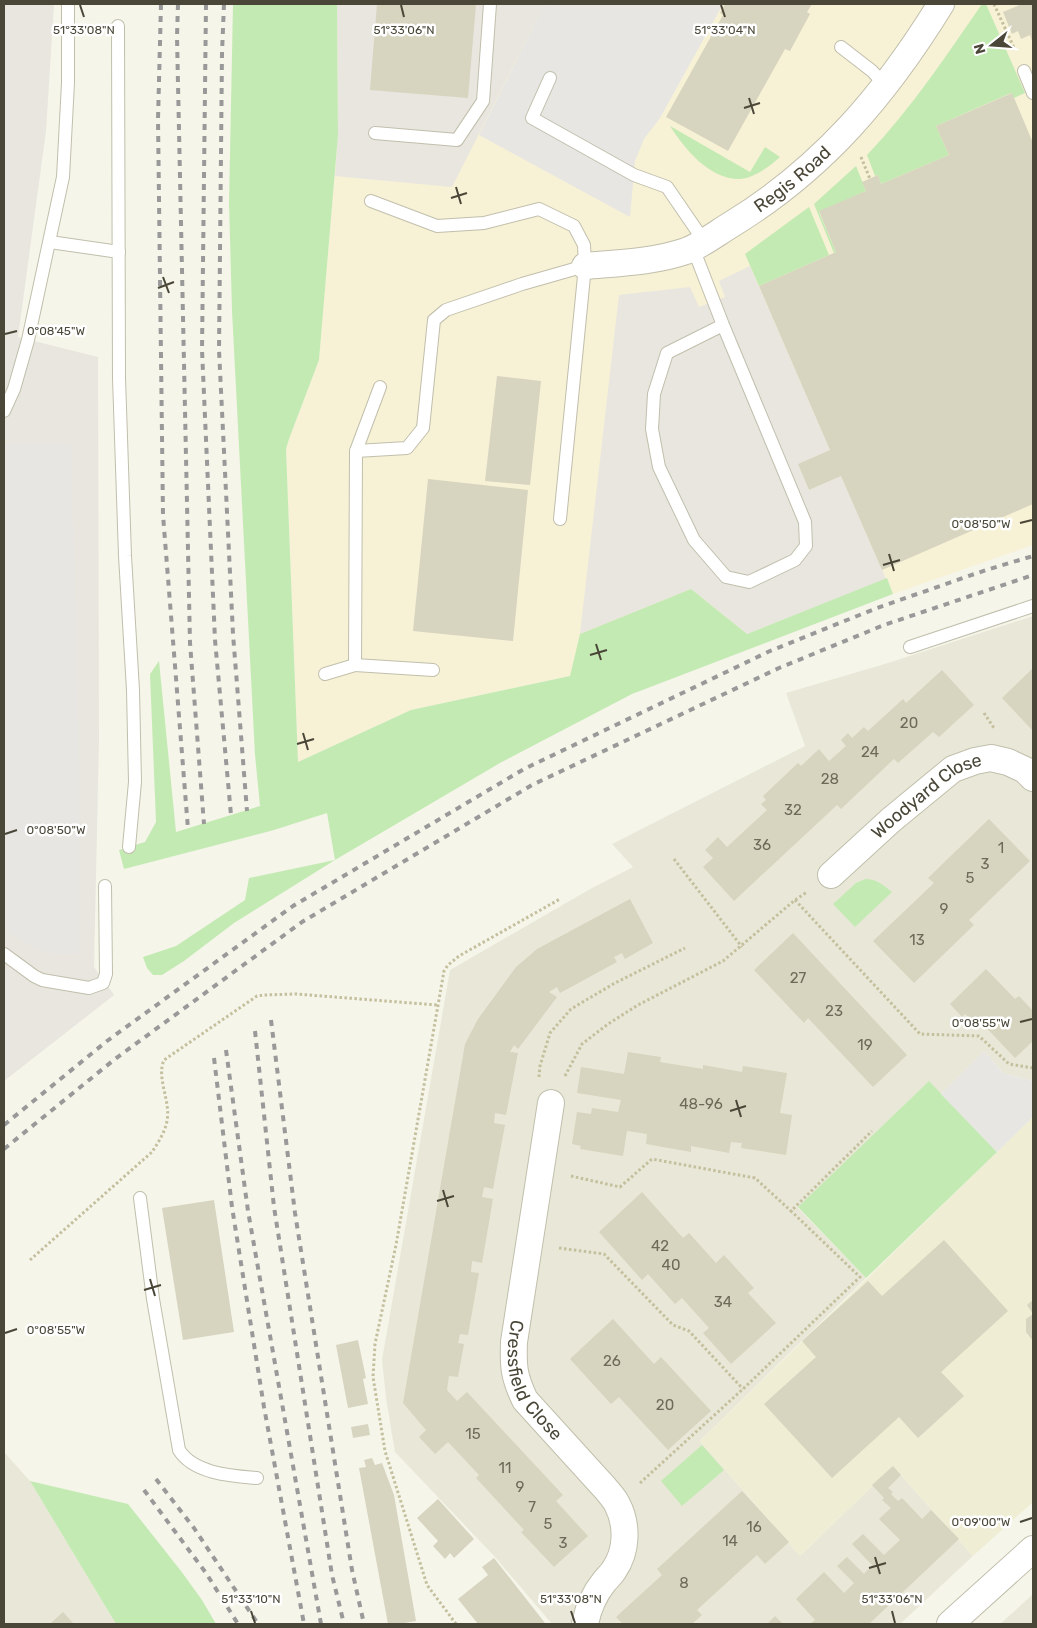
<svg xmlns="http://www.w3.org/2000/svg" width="1037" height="1628" font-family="Rubik,sans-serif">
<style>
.residential{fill:#e9e8d8}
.commercial{fill:#f7f1d6}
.industrial{fill:#e8e6df}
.education{fill:#efeed4}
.green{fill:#c4eab3}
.parking{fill:#e7e6e2}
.building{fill:#d7d4bf}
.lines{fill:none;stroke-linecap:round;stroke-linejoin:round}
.service-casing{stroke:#c1bfac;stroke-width:14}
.minor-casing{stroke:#c1bfac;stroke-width:28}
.path{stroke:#c4bf9d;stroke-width:3;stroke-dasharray:2.5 2.5;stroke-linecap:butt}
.service{stroke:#fff;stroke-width:12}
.minor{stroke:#fff;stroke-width:26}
.rail{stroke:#999;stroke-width:4;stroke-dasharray:6 6;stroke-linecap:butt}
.ticks{fill:none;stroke:#4a4738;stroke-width:2}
.labels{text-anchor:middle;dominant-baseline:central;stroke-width:5;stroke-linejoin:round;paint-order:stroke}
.number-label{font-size:15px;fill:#6d6a5a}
.street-label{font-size:18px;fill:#4a4738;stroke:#fff}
.ticks-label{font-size:12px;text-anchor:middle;fill:#4a4738;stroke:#fff;stroke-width:5;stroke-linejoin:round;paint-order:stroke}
</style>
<rect width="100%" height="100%" fill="#f5f5ea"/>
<!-- residential -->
<g class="residential">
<path d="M1033,616V1061L1032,1062L1033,1081L1003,1073L984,1051L941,1094L929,1081L798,1208L866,1278L700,1441L800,1556L893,1466L973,1556L900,1624H552L495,1557L395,1452L386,1398L382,1360L450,970L592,888L633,867L612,844L805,746L786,693L888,663Z"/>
<path d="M4,1452L30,1481L116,1624H4Z"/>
<path d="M1033,1594V1624H1000Z"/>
</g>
<!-- commercial -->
<path class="commercial" d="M337,4H1033V545L893,594L887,578L886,579L747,634L570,676L411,710L298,762L286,449L289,439L319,360L338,135Z"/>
<!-- industrial -->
<g class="industrial">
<path d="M4,4H54L46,131L18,337L98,357L99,738L94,967L114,995L4,1081Z"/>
<path d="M337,4H545L452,187L335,176L338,135Z"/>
<path d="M750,266L830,450L798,464L809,490L841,476L886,579L747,634L691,589L580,634L619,295L690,287L699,307L725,297L719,281Z"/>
</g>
<!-- education -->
<path class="education" d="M1033,1117V1502L973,1556L893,1466L800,1556L700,1441Z"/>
<!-- green -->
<g class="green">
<path d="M233,4H337L338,135L319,360L289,439L286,449L298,762L411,710L570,676L580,634L691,589L747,634L887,578L893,594L632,694L500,763L335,860L234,923L184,961L162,975H153L147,968L143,957L176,946L245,900L249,878L335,860L327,813L274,830L124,869L119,850L145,842L156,822L150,674L159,661L176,832L260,806L255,755L232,311L229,203Z"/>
<path d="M982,4H986L1025,93L1014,98L1011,93L936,126L949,155L881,184L878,175L875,176L867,155C911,109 946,56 982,4Z"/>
<path d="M670,126L750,172L765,147L780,157C770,166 753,179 739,179C709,179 685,149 670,126Z"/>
<path d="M856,166L866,191L819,212L836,252L834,253L814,204Z"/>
<path d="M809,207L829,255L759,286L745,254Z"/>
<path d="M865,879C877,879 883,885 892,892L855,927L833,904L856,883Z"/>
<path d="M929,1081L997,1152L866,1278L798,1207Z"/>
<path d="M702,1445L724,1470L682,1506L661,1481Z"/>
<path d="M30,1481L128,1504L181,1571L202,1600L216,1624H116Z"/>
</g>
<!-- parking -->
<g class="parking">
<path d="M545,4H723L660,118L644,139L635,161L630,217L479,135Z"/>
<path d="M4,444L71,445L79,760V954H54L32,947L4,929Z"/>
<path d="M984,1051L1003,1073L1033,1081V1117L997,1152L941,1094Z"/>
</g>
<!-- building -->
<g class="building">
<path d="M377,4H476L468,98L370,90Z"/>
<path d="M725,4H812L807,12L810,14L790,51L785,49L728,151L666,117L723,15L720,13Z"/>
<path d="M1022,4H1033V44L1030,35L1021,39L1018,31L1012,34L1003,12Z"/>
<path d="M1012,93L1033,143V504L882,570L841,476L809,490L798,464L830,450L759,286L836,252L819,211L866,191L862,182L878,175L881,184L949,155L936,126Z"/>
<path d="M497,376L541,381L530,485L485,481Z"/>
<path d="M428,479L528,490L513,641L413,631Z"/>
<path d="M1033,668V731L1002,698Z"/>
<path d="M942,670L974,705L939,737L933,732L898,763L894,759L841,809L837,805L734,901L703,867L713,858L705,850L718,837L727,847L767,810L761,804L766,800L763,796L798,763L801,766L819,749L829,761L846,746L841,740L848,733L852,738L864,727L868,731L903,699L906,703Z"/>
<path d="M989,819L1030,861L969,920L974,925L914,983L873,941L934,883L928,878Z"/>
<path d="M630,899L653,943L625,959L622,953L614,957L617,962L560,993L557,987L549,992L557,997L518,1049L514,1045L510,1052L518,1053L506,1115L495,1113L494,1123L505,1125L493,1189L484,1187L482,1197L493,1199L482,1263L472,1261L471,1272L479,1273L468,1335L460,1334L458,1343L464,1344L458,1377L449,1376L447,1390L457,1401L467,1392L563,1495L556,1501L588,1536L554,1567L521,1532L524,1530L476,1478L479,1475L448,1442L435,1454L419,1437L426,1430L403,1403L465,1044L478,1019L516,967L537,949Z"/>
<path d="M793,933L907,1055L873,1087L808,1018L804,1023L754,970Z"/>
<path d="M986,969L1015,999L1019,996L1033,1011V1041L1015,1058L977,1018L973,1022L965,1014L962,1017L950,1004Z"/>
<path d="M628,1052L661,1057L660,1062L703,1069V1065L742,1072L743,1066L787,1073L780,1113L792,1115L786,1155L741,1148L742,1143L731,1142L729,1153L691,1146V1152L646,1144L647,1134L627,1131L623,1156L580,1149L581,1146L572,1144L577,1112L591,1114L592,1108L618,1112L621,1100L577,1093L581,1067L624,1074Z"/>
<path d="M642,1192L683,1238L689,1233L716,1263L724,1255L754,1288L748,1293L776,1323L731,1364L703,1333L709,1328L682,1298L675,1304L648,1274L642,1280L599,1232Z"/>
<path d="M214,1200L234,1332L183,1340L162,1208Z"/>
<path d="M944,1240L1008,1311L941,1372L964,1396L918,1438L899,1417L832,1478L764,1404L816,1357L802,1341L868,1281L882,1296Z"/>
<path d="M1033,1300V1341L1026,1332V1319L1033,1314L1027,1305Z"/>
<path d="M613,1319L654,1364L661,1357L711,1411L668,1450L619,1397L611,1404L570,1359Z"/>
<path d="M358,1340L366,1378L363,1379L368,1404L348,1408L336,1345Z"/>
<path d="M368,1424L370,1435L353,1438L351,1427Z"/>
<path d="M372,1458L375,1465L382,1463L394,1495L416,1621L398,1624H388L359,1468L366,1467L364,1460Z"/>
<path d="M893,1466L901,1475L888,1488L893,1492L891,1494L898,1501L902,1498L922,1519L931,1510L959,1539L869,1624H810L815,1620L796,1599L824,1572L844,1593L854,1583L837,1566L847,1557L864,1574L872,1565L852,1544L863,1534L884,1555L900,1540L879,1519L891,1508L882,1500L884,1498L872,1485Z"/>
<path d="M742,1491L789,1542L765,1564L757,1555L697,1610L702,1615L692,1624H623L616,1617L662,1575L657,1569Z"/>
<path d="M438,1499L474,1539L454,1558L450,1553L445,1559L433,1546L438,1541L417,1518Z"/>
<path d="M494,1558L545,1623L543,1624H478L458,1599L488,1575L482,1567Z"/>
<path d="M63,1612L74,1624H50Z"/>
<path d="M775,1616L783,1624H767Z"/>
</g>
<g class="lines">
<!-- service casing -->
<g class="service-casing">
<g id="service">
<path d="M118,26L119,378L125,556L133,690L135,782L129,847"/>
<path d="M841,47L872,71L886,86"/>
<path d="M1024,71L1033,93"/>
<path d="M550,78L532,118L634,175L667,187L704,241"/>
<path d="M375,133L457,140L483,101L490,4"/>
<path d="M371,201L437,226L484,223L539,209L574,226L584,245L585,266L560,519"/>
<path d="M50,242L119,252"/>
<path d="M693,248L723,325L805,522L806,546L795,560L749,582L726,577L694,540L659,467L652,429L654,394L667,353L723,325"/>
<path d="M4,411L14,389L28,340L63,177L68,83V4"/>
<path d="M356,451L380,387"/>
<path d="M910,647L1033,606"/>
<path d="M433,670L355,665L356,451L407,448L423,428L434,320L446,310L522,284L585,266"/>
<path d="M325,674L355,665"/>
<path d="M4,954L34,976L42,980L89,988L103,983L106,974L105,886"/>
<path d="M140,1198L153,1299L179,1450C194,1474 233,1476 257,1478"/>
</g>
</g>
<!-- minor casing -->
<g class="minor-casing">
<g id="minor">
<path id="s1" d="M585,266C618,263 654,262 686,251C702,245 717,233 732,224C823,168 885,95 941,4"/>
<path id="s2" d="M831,875L891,820L953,769L975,761L991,758L1008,762L1025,770L1033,778"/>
<path id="s3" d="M551,1103L514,1342C513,1367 514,1377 525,1400L605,1488C609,1493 614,1498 617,1504C628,1525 627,1551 614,1570C611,1575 607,1578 604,1582C594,1594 588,1609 585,1624"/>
<path d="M950,1624L1033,1549"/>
</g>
</g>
<!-- path -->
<g class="path">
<path d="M994,4L1015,50"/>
<path d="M861,157L870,179"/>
<path d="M984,713L994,728"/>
<path d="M674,859L742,947"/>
<path d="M795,900L920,1034L979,1036L1009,1064L1033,1068"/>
<path d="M565,1076L582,1044L608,1024L638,1005L723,961L795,900L807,892"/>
<path d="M539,1077L540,1066L550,1033L571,1009L615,983L685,948"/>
<path d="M571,1176L620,1187L652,1159L755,1178L791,1211"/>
<path d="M559,1248L604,1254L673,1325L689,1331L743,1389"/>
<path d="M30,1260L152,1152C158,1143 165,1132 167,1121C171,1101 156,1078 164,1060L257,996L264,995L296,994L437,1005"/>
<path d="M640,1483L743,1389L860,1277L791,1211L872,1131"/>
<path d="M456,1624L427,1585L385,1451L373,1377L375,1344L396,1245L444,971L448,965L459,956L560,899"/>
</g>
<!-- service -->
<use href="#service" class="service"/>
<!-- minor -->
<use href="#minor" class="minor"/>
<!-- rail -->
<g class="rail">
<path d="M161,4L158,119L163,515L188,829"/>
<path d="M178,4L177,37L190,643L204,824"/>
<path d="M206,4L202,350L215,640L231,815"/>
<path d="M224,4L222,53L219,350L233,634L247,811"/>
<path d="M271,1020L295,1213L352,1570L364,1624"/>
<path d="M255,1031L274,1207L332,1575L344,1624"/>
<path d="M226,1050L248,1211L321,1624"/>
<path d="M214,1058L232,1207L264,1407L304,1624"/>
<path d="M4,1125L107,1041L293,906L524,769L770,651L877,608L986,570L1033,556"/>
<path d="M4,1149L115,1059L302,922L532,785L779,668L884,625L1033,575"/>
<path d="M156,1479L194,1528L258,1624"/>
<path d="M144,1490L206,1573L238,1624"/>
</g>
</g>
<!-- ticks -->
<path class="ticks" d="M80,5L84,17M401,5L404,17M721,5L725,17M749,98L754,114M744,108L760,103M456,187L461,204M451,198L467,193M163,277L169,293M158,288L174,282M5,334L17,331M1020,523L1032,520M889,554L894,571M883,565L900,560M596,644L601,660M590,655L607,650M303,733L308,750M297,744L314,739M5,834L17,830M1020,1022L1032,1019M736,1100L741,1117M730,1111L746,1106M443,1190L448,1207M437,1201L454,1196M150,1279L155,1296M144,1290L161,1285M5,1333L17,1329M1020,1522L1032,1518M875,1557L880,1574M869,1568L886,1563M251,1611L255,1623M571,1611L575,1623M892,1611L895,1623"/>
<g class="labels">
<!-- number labels -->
<g class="number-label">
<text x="909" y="723">20</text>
<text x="870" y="752">24</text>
<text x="830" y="779">28</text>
<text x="793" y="810">32</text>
<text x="762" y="845">36</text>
<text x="1001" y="848">1</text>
<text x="985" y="864">3</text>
<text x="970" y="878">5</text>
<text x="944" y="909">9</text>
<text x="917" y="940">13</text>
<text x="798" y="978">27</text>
<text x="834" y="1011">23</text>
<text x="865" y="1045">19</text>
<text x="701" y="1104">48-96</text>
<text x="660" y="1246">42</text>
<text x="671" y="1265">40</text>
<text x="723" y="1302">34</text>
<text x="612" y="1361">26</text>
<text x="665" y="1405">20</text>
<text x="473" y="1434">15</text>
<text x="505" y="1468">11</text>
<text x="520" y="1487">9</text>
<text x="532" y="1507">7</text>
<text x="548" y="1524">5</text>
<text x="754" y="1527">16</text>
<text x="730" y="1541">14</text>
<text x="563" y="1543">3</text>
<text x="684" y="1583">8</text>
</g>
<!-- street labels -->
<g class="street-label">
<text stroke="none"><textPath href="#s1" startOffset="231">Regis Road</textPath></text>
<text stroke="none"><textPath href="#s2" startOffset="125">Woodyard Close</textPath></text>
<text stroke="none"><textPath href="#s3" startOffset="286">Cressfield Close</textPath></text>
</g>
</g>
<g class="ticks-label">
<text x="84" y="34">51°33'08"N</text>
<text x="404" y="34">51°33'06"N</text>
<text x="725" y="34">51°33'04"N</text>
<text x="56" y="335">0°08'45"W</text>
<text x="981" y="528">0°08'50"W</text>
<text x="56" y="834">0°08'50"W</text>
<text x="981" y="1027">0°08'55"W</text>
<text x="56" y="1334">0°08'55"W</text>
<text x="981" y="1526">0°09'00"W</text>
<text x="251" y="1603">51°33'10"N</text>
<text x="571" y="1603">51°33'08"N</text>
<text x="892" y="1603">51°33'06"N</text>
</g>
<!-- border -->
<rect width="1037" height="1628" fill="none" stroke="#4a4738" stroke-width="10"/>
<!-- north arrow -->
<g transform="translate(992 45) rotate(253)" stroke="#ffffff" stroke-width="4" paint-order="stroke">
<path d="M0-4L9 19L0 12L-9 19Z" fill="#4a4738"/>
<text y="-8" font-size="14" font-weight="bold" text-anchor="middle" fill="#4a4738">N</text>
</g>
</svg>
